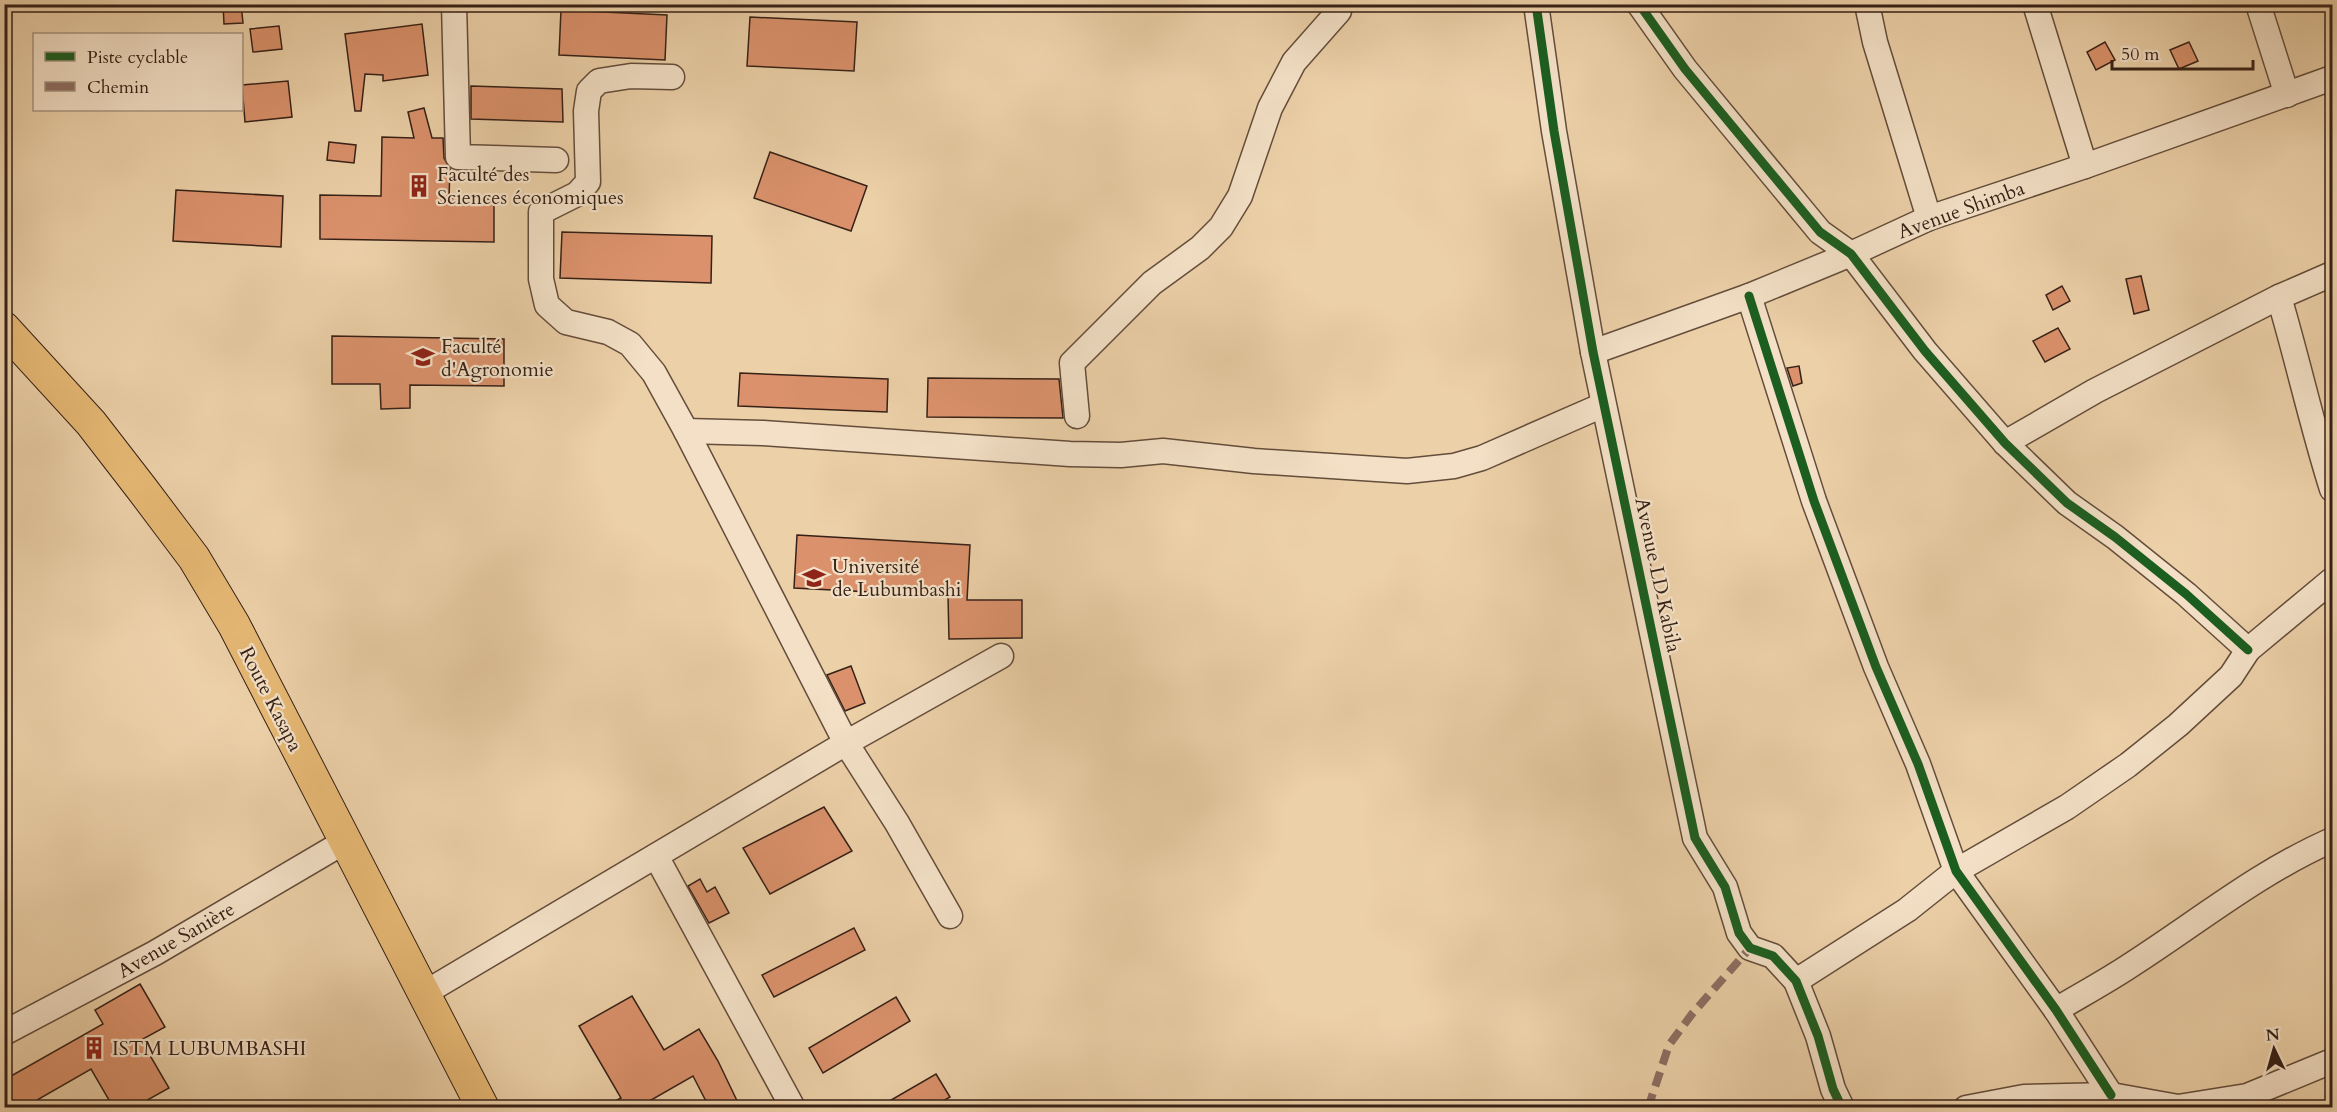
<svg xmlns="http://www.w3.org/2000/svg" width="2337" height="1112" font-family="Cardo,serif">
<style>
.building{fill:#db926c;stroke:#362117;stroke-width:1.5}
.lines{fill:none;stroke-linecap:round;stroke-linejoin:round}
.minor-casing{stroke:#644d3b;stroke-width:27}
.major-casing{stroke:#362117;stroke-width:34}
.minor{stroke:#f3e0c6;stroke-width:24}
.major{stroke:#e6b874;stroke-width:32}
.quiet{stroke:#8d6e63;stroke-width:8;stroke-dasharray:15 8;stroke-linecap:butt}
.cycleway-casing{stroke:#f3e0c6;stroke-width:13}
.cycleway{stroke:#1b5e20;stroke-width:9}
.labels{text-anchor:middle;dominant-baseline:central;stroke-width:4.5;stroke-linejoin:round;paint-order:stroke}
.poi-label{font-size:20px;fill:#362117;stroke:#f3e0c6;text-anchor:start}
.street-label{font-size:20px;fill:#362117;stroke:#f3e0c6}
</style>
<rect width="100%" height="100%" fill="#ecd0a8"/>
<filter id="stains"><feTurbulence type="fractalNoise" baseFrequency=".00333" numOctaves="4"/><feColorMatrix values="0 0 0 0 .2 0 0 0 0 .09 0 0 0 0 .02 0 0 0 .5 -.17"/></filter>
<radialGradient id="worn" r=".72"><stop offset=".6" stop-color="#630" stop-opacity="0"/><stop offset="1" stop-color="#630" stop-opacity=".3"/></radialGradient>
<!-- building -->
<g class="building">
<path d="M223,4H241L243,23L224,24Z"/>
<path d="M561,10L667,15L665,60L559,55Z"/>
<path d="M750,17L857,22L854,71L747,66Z"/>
<path d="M422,24L428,75L383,81V75L365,74L361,111H355L345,34Z"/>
<path d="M279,26L282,49L253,52L250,29Z"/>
<path d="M2105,42L2115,60L2096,70L2087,52Z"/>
<path d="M2189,42L2198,61L2179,69L2170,50Z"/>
<path d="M288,81L292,117L245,122L242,85Z"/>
<path d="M471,86L562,89L563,122L471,119Z"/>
<path d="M424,108L432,138H443L444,158L450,169L449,198L494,199V242L320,239V195L381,196L382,137L414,138L408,112Z"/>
<path d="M329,142L356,145L354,163L327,160Z"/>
<path d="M770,152L867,186L851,231L754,198Z"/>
<path d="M176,190L283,196L281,247L173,241Z"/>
<path d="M562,232L712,236L711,283L560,278Z"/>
<path d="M2141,276L2149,310L2134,314L2126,279Z"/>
<path d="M2062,286L2070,301L2053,310L2046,295Z"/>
<path d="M2058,328L2070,349L2045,362L2033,341Z"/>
<path d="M332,336L504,339V386L410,385V408L381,409L380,384H332Z"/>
<path d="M1799,366L1802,383L1793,386L1787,368Z"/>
<path d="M740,373L888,379L887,412L738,406Z"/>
<path d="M928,378L1059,379L1063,418L927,417Z"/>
<path d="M797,535L970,545L967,600H1022V638L949,639L948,596L794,588Z"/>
<path d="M851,666L865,703L845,711L827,675Z"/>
<path d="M824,807L852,851L770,894L743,848Z"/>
<path d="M700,879L707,892L715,887L729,913L709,923L688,886Z"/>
<path d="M854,928L865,950L774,997L762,975Z"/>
<path d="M140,984L165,1027L141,1040L169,1088L135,1107H113L91,1069L25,1107H4V1080L103,1024L95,1010Z"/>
<path d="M632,996L664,1050L699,1029L718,1061L740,1107H709L693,1076L639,1107H604L621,1098L579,1026Z"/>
<path d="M896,997L910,1021L823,1073L809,1048Z"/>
<path d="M936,1074L950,1097L933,1107H879Z"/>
</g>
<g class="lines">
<!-- minor casing -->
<g class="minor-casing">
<g id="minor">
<path d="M454,4L458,157L556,160"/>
<path d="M1536,4L1554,131L1593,352L1695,838L1725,887L1739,933L1750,948L1773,956L1796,981L1818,1036L1833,1089L1842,1108"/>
<path d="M1639,4L1685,69L1820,232L1851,254L1925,351L2005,443L2067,503L2115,537L2186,594L2248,650"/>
<path d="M1867,4L1875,42L1929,218"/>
<path d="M2035,4L2085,166"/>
<path d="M2258,4L2287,95"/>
<path d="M2332,274L2279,297C2298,361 2312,426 2332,489"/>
<path d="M1749,296L1814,501L1876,667L1918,764L1956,871L2056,1010L2111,1095"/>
<path d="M1593,352L1749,296L1851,254L1929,218L2085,166L2332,78"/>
<path d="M1077,416L1072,363L1152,283L1200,248L1221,227L1240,196L1270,108L1294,62L1339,11"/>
<path d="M686,431L763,433L1070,454L1121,455L1163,451L1254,461L1407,471L1454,466L1482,458L1603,405"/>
<path d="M2005,443L2095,391L2279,297"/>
<path d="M656,856L793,1108"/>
<path d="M950,916L897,823L846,743L1001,656"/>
<path d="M1796,981L1907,910L1956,871L2067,807L2128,765L2178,725L2231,676L2248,650L2332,580"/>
<path d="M423,994L846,743L686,431L654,373L630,344L608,332L566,322L547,305L541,279V212L577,194L588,182L586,111L589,91L599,81L631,76L672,77"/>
<path d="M2056,1010C2081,995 2107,981 2131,965C2198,922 2259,872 2332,840"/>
<path d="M4,1033L155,953L344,842"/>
<path d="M1966,1108L2024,1097L2111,1095L2178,1107L2247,1096L2332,1061"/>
</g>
</g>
<!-- major casing -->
<g class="major-casing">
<path id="major" d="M4,328L91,423L142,489L194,558L234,625L483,1108"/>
</g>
<!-- minor -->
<use href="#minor" class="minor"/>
<!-- major -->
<use href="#major" class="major"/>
<!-- quiet -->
<path class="quiet" d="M1648,1108L1669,1045L1692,1014L1750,948"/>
<!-- cycleway casing -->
<g class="cycleway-casing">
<g id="cycleway">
<path d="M1536,4L1554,131L1593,352L1695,838L1725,887L1739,933L1750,948L1773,956L1796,981L1818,1036L1833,1089L1842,1108"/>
<path d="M1639,4L1685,69L1820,232L1851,254L1925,351L2005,443L2067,503L2115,537L2186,594L2248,650"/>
<path d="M1749,296L1814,501L1876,667L1918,764L1956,871L2056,1010L2111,1095"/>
</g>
</g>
<!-- cycleway -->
<use href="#cycleway" class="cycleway"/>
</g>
<!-- icons -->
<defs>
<g id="building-bare" transform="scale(1.8)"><path d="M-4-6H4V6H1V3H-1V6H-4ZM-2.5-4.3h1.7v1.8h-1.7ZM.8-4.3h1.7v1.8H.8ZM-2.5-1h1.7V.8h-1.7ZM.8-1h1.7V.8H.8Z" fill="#8f2418" stroke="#f3e0c6" stroke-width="2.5" paint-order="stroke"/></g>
<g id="university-bare" transform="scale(1.8)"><path d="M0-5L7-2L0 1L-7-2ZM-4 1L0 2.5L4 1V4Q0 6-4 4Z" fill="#8f2418" stroke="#f3e0c6" stroke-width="2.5" paint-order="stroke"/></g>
</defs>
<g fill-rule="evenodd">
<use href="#building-bare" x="419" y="186"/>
<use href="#university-bare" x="423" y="357"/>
<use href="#university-bare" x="814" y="578"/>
<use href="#building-bare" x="94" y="1048"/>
</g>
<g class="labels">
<!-- poi labels -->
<g class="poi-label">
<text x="437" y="174">Faculté des<tspan x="437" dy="23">Sciences économiques</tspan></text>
<text x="441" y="346">Faculté<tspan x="441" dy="23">d'Agronomie</tspan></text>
<text x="832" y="566">Université<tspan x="832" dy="23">de Lubumbashi</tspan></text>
<text x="112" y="1048">ISTM LUBUMBASHI</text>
</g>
<!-- street labels -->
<g class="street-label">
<text transform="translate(1961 210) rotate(-20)">Avenue Shimba</text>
<text transform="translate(1658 575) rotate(78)">Avenue LD Kabila</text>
<text transform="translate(271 699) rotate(63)">Route Kasapa</text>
<text transform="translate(176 940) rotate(-30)">Avenue Sanière</text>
</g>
</g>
<!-- margin -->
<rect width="2337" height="1112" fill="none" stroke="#ecd0a8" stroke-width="24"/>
<rect x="6" y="6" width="2325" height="1100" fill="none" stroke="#362117" stroke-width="3"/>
<rect x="12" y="12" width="2313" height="1088" fill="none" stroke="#362117" stroke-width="1.5"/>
<!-- legend -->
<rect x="33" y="33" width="210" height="78" fill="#f3e0c6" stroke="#a79480" stroke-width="1.5"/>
<rect x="45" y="52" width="30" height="9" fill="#1b5e20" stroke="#a79480" stroke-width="1.5"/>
<text x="87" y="63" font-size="18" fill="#362117">Piste cyclable</text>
<rect x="45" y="82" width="30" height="9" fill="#8d6e63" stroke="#a79480" stroke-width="1.5"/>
<text x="87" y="93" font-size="18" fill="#362117">Chemin</text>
<!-- north arrow -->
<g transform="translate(2274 1049) rotate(355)" stroke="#f3e0c6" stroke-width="4.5" paint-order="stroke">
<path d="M0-4.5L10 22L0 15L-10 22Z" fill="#362117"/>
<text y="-9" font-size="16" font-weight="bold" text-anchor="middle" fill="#362117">N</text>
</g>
<!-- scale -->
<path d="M2112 60v9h141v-9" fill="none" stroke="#362117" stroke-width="3"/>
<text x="2121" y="60" font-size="18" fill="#362117" stroke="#f3e0c6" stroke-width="4.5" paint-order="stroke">50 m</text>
<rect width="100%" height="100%" filter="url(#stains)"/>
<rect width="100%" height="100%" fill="url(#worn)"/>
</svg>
